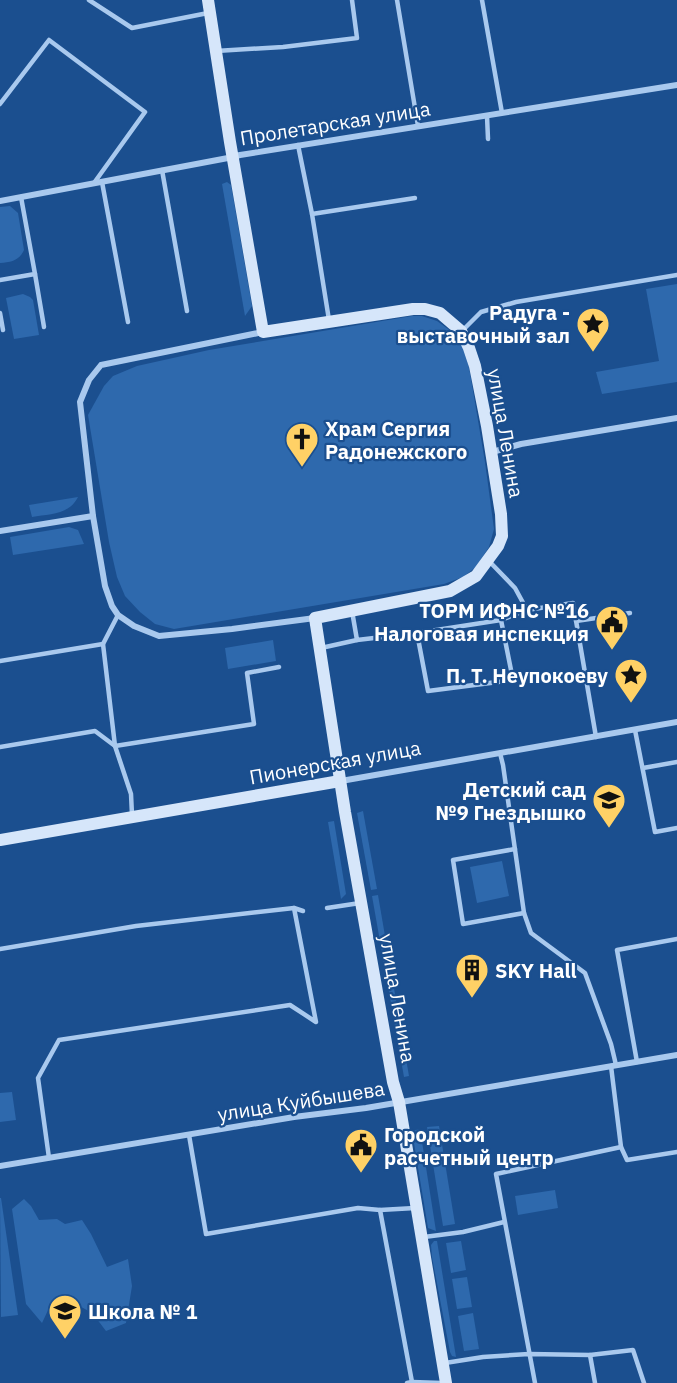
<svg xmlns="http://www.w3.org/2000/svg" width="677" height="1383" font-family="'IBM Plex Sans',sans-serif">
<style>
.green{fill:#2e69ad}
.lines{fill:none;stroke-linecap:round;stroke-linejoin:round}
.lane{stroke:#a9c9ee;stroke-width:4.5}
.street{stroke:#a9c9ee;stroke-width:6}
.secondary{stroke:#d6e6fa;stroke-width:12}
.labels{text-anchor:middle;dominant-baseline:central;stroke-width:4.5;stroke-linejoin:round;paint-order:stroke}
.street-label{font-size:20px;fill:#fff;stroke:#1b4f8f}
.poi-label{font-size:20px;font-weight:bold;fill:#fff;stroke:#1b4f8f;text-anchor:end}
</style>
<rect width="100%" height="100%" fill="#1b4f8f"/>
<!-- green -->
<g class="green">
<path d="M227,182L231,185L252,306L245,316L222,184Z"/>
<path d="M10,206L18,213L24,250C19,261 11,262 0,263V207Z"/>
<path d="M677,284V382L602,394L596,372L659,361L646,289Z"/>
<path d="M23,294L30,297L33,300L39,335L14,339L6,298Z"/>
<path d="M412,316H422L437,321L455,334L465,350L470,373L485,462L494,529L489,547L476,567L463,577L444,584L174,629L155,624L140,612L125,596L117,577L109,542L88,415L104,386L113,376L137,366L209,350Z"/>
<path d="M78,497C69,515 49,514 32,517L29,505Z"/>
<path d="M69,527L78,530L84,544L13,555L10,537Z"/>
<path d="M273,640L276,661L228,669L225,648Z"/>
<path d="M363,811L377,889L371,890L357,813Z"/>
<path d="M334,821L346,894L341,899L328,822Z"/>
<path d="M502,861L509,896L477,903L470,867Z"/>
<path d="M378,895L409,1076L404,1077L372,896Z"/>
<path d="M12,1092L16,1120L0,1122V1093Z"/>
<path d="M439,1126L455,1224L443,1226L427,1127Z"/>
<path d="M420,1129L436,1231L428,1228L412,1131Z"/>
<path d="M555,1190L558,1208L518,1215L515,1196Z"/>
<path d="M0,1198H1L18,1315L1,1317Z"/>
<path d="M24,1199L31,1206L39,1220L57,1219L65,1224L82,1220L91,1234L107,1267L128,1259L132,1286L126,1323L106,1331C87,1305 82,1304 50,1306L42,1323L26,1304L12,1209Z"/>
<path d="M434,1241H437L456,1357L452,1356L450,1352L432,1257L431,1245Z"/>
<path d="M461,1241L466,1270L451,1273L446,1243Z"/>
<path d="M467,1277L472,1307L457,1309L452,1279Z"/>
<path d="M473,1313L479,1349L464,1351L458,1316Z"/>
</g>
<g class="lines">
<!-- lane -->
<g class="lane">
<path d="M89,0L132,28L208,13"/>
<path d="M397,0L418,126"/>
<path d="M482,0L502,113"/>
<path d="M216,51L283,47L357,38L352,0"/>
<path d="M0,104L49,40L145,112L94,183"/>
<path d="M487,116L488,139"/>
<path d="M298,145L312,214L329,320"/>
<path d="M162,170L187,311"/>
<path d="M102,182L128,322"/>
<path d="M312,214L415,198"/>
<path d="M35,274L44,327"/>
<path d="M0,280L35,274L21,197"/>
<path d="M0,313L3,330"/>
<path d="M463,330L481,312L516,302L677,275"/>
<path d="M488,560L515,588L527,610L573,603L596,737"/>
<path d="M352,611L357,640L417,633L428,691L513,680L501,620L527,610"/>
<path d="M118,615L103,644L115,746L131,794L132,815"/>
<path d="M576,621L630,613"/>
<path d="M417,633L501,620"/>
<path d="M321,648L357,640"/>
<path d="M0,661L103,644"/>
<path d="M635,730L655,832L677,828"/>
<path d="M0,747L95,731L115,746L254,724L247,673L279,667"/>
<path d="M500,753L503,765L524,913L531,933L585,973L611,1044L616,1065"/>
<path d="M643,768L677,762"/>
<path d="M515,849L453,860L463,924L524,913"/>
<path d="M294,908L303,911"/>
<path d="M327,908L360,903"/>
<path d="M0,949L136,926L294,908L316,1022L290,1005L59,1040L38,1078L49,1158"/>
<path d="M637,1062L617,950L677,939"/>
<path d="M611,1066L621,1147L627,1160L677,1152"/>
<path d="M189,1135L206,1234L358,1208L380,1210L415,1208"/>
<path d="M380,1210L412,1382"/>
<path d="M424,1237L463,1232L504,1222"/>
<path d="M590,1355L595,1383"/>
<path d="M445,1363L483,1357L529,1354L590,1355L633,1350L644,1383"/>
<path d="M407,1383L412,1382L442,1383"/>
<path d="M535,1383L496,1174L621,1147"/>
</g>
<!-- street -->
<g class="street">
<path d="M0,201L228,158L240,155L677,85"/>
<path d="M263,332L101,365L89,380L80,402L93,516L105,586L112,606L118,615L134,626L159,636L232,629L315,618"/>
<path d="M492,452L521,444L677,418"/>
<path d="M0,531L93,516"/>
<path d="M341,781L677,722"/>
<path d="M0,1166L294,1117L366,1108L677,1055"/>
</g>
<!-- secondary -->
<g class="secondary">
<path d="M208,0L230,142L263,332L413,309H425L440,313L461,331L469,348L475,366L487,426L501,514L502,536L498,546L476,576L450,591L315,618L345,812L393,1082L399,1102L446,1383"/>
<path d="M0,840L340,781"/>
</g>
</g>
<!-- icons -->
<defs>
<g id="sight-pin" transform="scale(1.725)"><path d="M0 17L-7.5 6A9.5 9.5 0 1 1 7.5 6Z" fill="#ffd166" stroke="#1b4f8f"/><path d="M0-6L1.8-2.2L6-1.7L2.9 1.2L3.7 5.4L0 3.3L-3.7 5.4L-2.9 1.2L-6-1.7L-1.8-2.2Z" fill="#111"/></g>
<g id="church-pin" transform="scale(1.725)"><path d="M0 17L-7.5 6A9.5 9.5 0 1 1 7.5 6Z" fill="#ffd166" stroke="#1b4f8f"/><path d="M-1.2-6h2.4v3.5h3.3v2.4h-3.3V6h-2.4V-.1h-3.3v-2.4h3.3Z" fill="#111"/></g>
<g id="civic-pin" transform="scale(1.725)"><path d="M0 17L-7.5 6A9.5 9.5 0 1 1 7.5 6Z" fill="#ffd166" stroke="#1b4f8f"/><path d="M-.6-6.5H3V-4.5H.6V-3L4-1V1h2V6H-6V1h2V-1L-.6-3ZM-1.2 2.5V6h2.4V2.5Z" fill="#111"/></g>
<g id="school-pin" transform="scale(1.725)"><path d="M0 17L-7.5 6A9.5 9.5 0 1 1 7.5 6Z" fill="#ffd166" stroke="#1b4f8f"/><path d="M0-5L7-2L0 1L-7-2ZM-4 1L0 2.5L4 1V4Q0 6-4 4Z" fill="#111"/></g>
<g id="building-pin" transform="scale(1.725)"><path d="M0 17L-7.5 6A9.5 9.5 0 1 1 7.5 6Z" fill="#ffd166" stroke="#1b4f8f"/><path d="M-4-6H4V6H1V3H-1V6H-4ZM-2.5-4.3h1.7v1.8h-1.7ZM.8-4.3h1.7v1.8H.8ZM-2.5-1h1.7V.8h-1.7ZM.8-1h1.7V.8H.8Z" fill="#111"/></g>
</defs>
<g fill-rule="evenodd">
<use href="#sight-pin" x="593" y="324"/>
<use href="#church-pin" x="302" y="439"/>
<use href="#civic-pin" x="612" y="622"/>
<use href="#sight-pin" x="631" y="675"/>
<use href="#school-pin" x="609" y="800"/>
<use href="#building-pin" x="472" y="970"/>
<use href="#civic-pin" x="361" y="1145"/>
<use href="#school-pin" x="65" y="1311"/>
</g>
<g class="labels">
<!-- street labels -->
<g class="street-label">
<text transform="translate(335 123) rotate(-9)">Пролетарская улица</text>
<text transform="translate(506 433) rotate(80)">улица Ленина</text>
<text transform="translate(335 762) rotate(-10)">Пионерская улица</text>
<text transform="translate(398 998) rotate(80)">улица Ленина</text>
<text transform="translate(301 1101) rotate(-9)">улица Куйбышева</text>
</g>
<!-- poi labels -->
<g class="poi-label">
<text x="570" y="312">Радуга -<tspan x="570" dy="23">выставочный зал</tspan></text>
<text x="325" y="428" text-anchor="start">Храм Сергия<tspan x="325" dy="23">Радонежского</tspan></text>
<text x="589" y="610">ТОРМ ИФНС №16<tspan x="589" dy="23">Налоговая инспекция</tspan></text>
<text x="608" y="675">П. Т. Неупокоеву</text>
<text x="586" y="789">Детский сад<tspan x="586" dy="23">№9 Гнездышко</tspan></text>
<text x="495" y="970" text-anchor="start">SKY Hall</text>
<text x="384" y="1134" text-anchor="start">Городской<tspan x="384" dy="23">расчетный центр</tspan></text>
<text x="88" y="1311" text-anchor="start">Школа № 1</text>
</g>
</g>
</svg>
